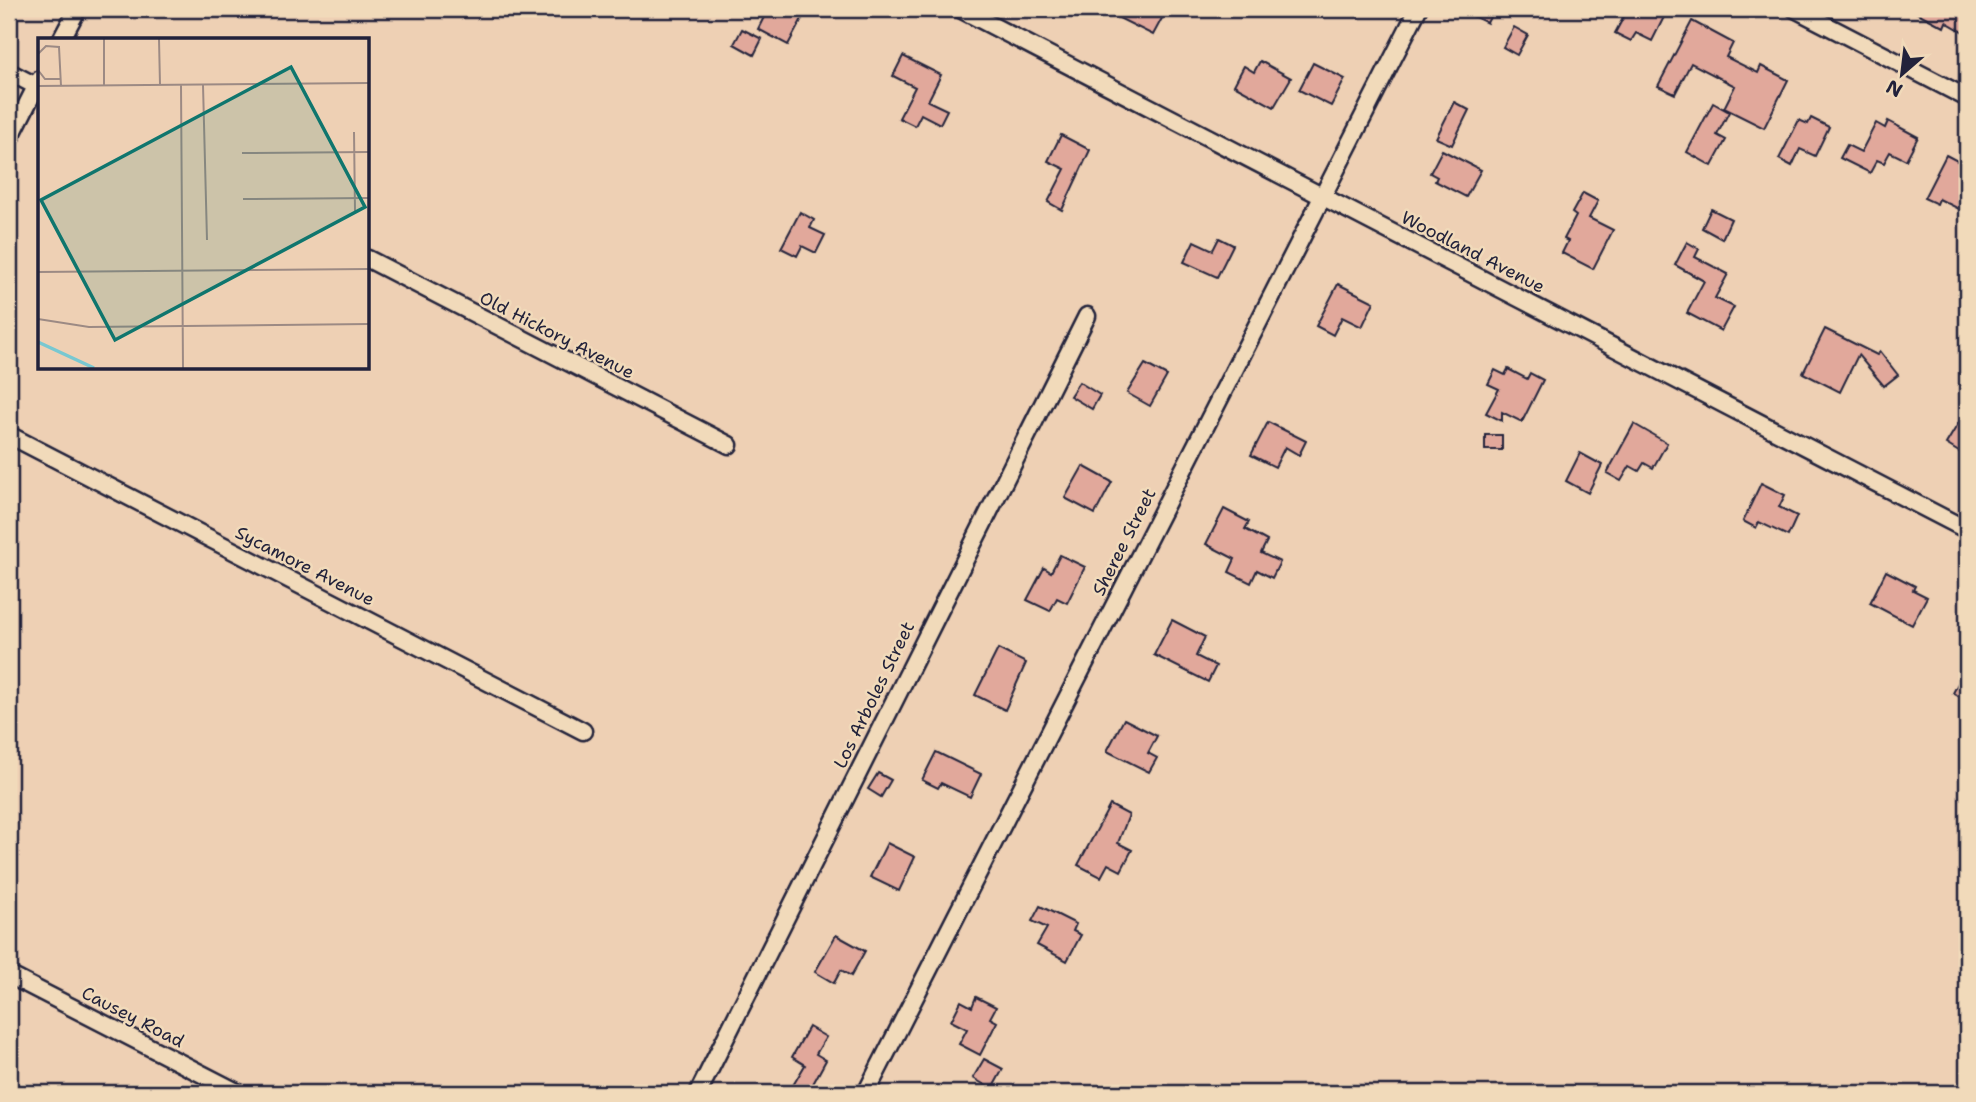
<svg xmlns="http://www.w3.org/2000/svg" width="1976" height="1102" font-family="'Shantell Sans',sans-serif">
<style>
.building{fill:#e1a89b;stroke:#22223b;stroke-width:2}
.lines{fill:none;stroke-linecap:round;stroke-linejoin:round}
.minor-casing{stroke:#22223b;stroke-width:21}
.minor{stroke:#f1daba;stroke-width:16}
.labels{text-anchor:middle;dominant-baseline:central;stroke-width:5;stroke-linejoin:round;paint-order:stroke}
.street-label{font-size:18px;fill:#22223b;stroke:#f1daba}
.inset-river{fill:none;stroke:#78c8d1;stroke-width:3.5}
.inset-road{fill:none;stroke:#9c8a84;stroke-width:2}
.view{fill:#0f766e;fill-opacity:0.15;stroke:#0f766e;stroke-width:3.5}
.inset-edge{fill:none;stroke:#22223b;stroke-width:3.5}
</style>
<rect width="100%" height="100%" fill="#eed0b4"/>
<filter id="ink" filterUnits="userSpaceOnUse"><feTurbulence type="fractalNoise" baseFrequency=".0143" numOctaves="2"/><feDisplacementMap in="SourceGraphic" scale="14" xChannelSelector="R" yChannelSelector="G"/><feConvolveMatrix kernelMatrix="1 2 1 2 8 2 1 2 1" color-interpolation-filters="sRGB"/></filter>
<g filter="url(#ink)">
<!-- building -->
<g class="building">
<path d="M768,9H792L804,15L788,45L758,29Z"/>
<path d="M1101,9H1167L1153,35Z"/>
<path d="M1459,9H1494L1487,23Z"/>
<path d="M1628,9H1668L1652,41L1636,33L1631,41L1615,33Z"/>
<path d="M1910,9H1967V34L1946,22L1944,27Z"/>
<path d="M1692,21L1733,43L1726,57L1758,73L1761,66L1788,80L1764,128L1724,108L1735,86L1691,63L1675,94L1658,86Z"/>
<path d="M1514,27L1528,35L1517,55L1503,47Z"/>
<path d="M742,29L762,39L754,55L734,44Z"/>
<path d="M903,56L941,75L928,101L947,110L940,124L921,114L915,126L899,118L915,87L893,76Z"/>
<path d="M1260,61L1291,78L1274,107L1234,85L1244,66L1254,72Z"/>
<path d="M1313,63L1345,79L1331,106L1299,90Z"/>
<path d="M1454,102L1469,110L1452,145L1436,138Z"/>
<path d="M1713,103L1729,112L1717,135L1726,140L1712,166L1687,152Z"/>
<path d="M1811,118L1829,127L1815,156L1800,149L1792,166L1779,159L1799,120L1808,124Z"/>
<path d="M1888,121L1918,137L1906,160L1890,152L1884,163L1877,160L1870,173L1840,158L1847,145L1861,152L1876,123L1885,128Z"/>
<path d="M1061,135L1090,150L1062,210L1048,202L1065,169L1048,161Z"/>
<path d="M1442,150L1481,170L1466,197L1435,181L1437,177L1430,173Z"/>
<path d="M1946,155L1967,166V193L1959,209L1939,199L1937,204L1924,198Z"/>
<path d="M1583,193L1598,201L1589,218L1613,230L1593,269L1562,253L1568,241L1564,239L1576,216L1572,213Z"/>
<path d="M1711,209L1731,219L1722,239L1702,228Z"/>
<path d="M800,212L814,220L810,228L825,235L816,253L802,246L797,256L781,248Z"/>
<path d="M1219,238L1233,245L1217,277L1184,262L1194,241L1213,250Z"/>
<path d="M1687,242L1699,249L1695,257L1728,274L1715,298L1734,307L1721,331L1687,313L1704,281L1675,265Z"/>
<path d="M1338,284L1374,302L1362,327L1342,317L1333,335L1316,326Z"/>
<path d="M1825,329L1877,355L1880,352L1898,375L1884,386L1858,355L1840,392L1803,373Z"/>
<path d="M1145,364L1167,376L1150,406L1127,393Z"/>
<path d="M1508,369L1527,379L1530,373L1543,380L1522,422L1502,412V421L1486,413L1499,389L1488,384L1495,370L1505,375Z"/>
<path d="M1079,382L1100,395L1092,409L1070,396Z"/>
<path d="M1967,409V457L1946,444Z"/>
<path d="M1268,422L1306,441L1299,455L1285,447L1275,467L1251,455Z"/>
<path d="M1634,424L1667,443L1653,468L1644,463L1639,471L1630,466L1621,481L1607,473Z"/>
<rect x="1485" y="435" width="17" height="15"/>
<path d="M1580,453L1602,465L1588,493L1566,481Z"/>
<path d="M1083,466L1112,482L1095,514L1065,498Z"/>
<path d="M1761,483L1785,495L1779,507L1797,516L1788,536L1759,522L1756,528L1743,521Z"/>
<path d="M1224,509L1249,522L1245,529L1267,541L1261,553L1280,562L1272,578L1257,570L1251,583L1229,572L1235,559L1206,544Z"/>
<path d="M1060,555L1085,567L1067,603L1057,598L1050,611L1027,600L1044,568L1051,572Z"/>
<path d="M1886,571L1915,586L1913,590L1927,597L1912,625L1870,603Z"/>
<path d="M1172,620L1205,637L1196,656L1216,666L1208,682L1154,655Z"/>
<path d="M998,649L1026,663L1005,710L975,695Z"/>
<path d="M1967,666V701L1953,693Z"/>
<path d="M1124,719L1157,736L1148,753L1157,758L1149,772L1107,751Z"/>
<path d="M936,752L981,774L970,797L941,783L938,788L922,780Z"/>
<path d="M878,773L891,780L881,797L868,789Z"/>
<path d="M1110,805L1129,815L1118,843L1132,850L1121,871L1108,864L1101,877L1078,865Z"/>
<path d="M887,843L915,857L899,891L870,877Z"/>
<path d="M1040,906L1076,924L1073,931L1081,935L1067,961L1037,945L1047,928L1032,921Z"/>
<path d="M836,935L865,951L851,976L841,970L834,983L815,972Z"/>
<path d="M976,997L996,1007L990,1018L997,1022L980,1055L959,1044L967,1029L951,1021L961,1001L972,1007Z"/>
<path d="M809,1027L826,1037L816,1054L826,1060L808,1093H804L792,1087L805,1065L792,1057Z"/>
<path d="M984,1059L1003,1069L992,1089L973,1078Z"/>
</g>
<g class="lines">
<!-- minor casing -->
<g class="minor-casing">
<g id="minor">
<path d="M960,9L1967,530"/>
<path d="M1795,9L1967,98"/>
<path d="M61,40L77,10"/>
<path d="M9,72L40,88"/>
<path d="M9,140L40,79"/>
<path d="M368,259L729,445"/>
<path d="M9,435L583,731"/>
<path d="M9,975L239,1093"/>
<path d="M698,1093L1087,316"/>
<path d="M866,1093L1418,9"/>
</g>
</g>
<!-- minor -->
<use href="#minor" class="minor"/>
</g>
</g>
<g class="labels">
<!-- street labels -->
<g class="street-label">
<text transform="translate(1473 252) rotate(27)">Woodland Avenue</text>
<text transform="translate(557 335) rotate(27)">Old Hickory Avenue</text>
<text transform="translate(1124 542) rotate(-63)">Sheree Street</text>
<text transform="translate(305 566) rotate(27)">Sycamore Avenue</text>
<text transform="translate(874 695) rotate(-64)">Los Arboles Street</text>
<text transform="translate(133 1017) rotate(27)">Causey Road</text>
</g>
</g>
<!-- overview -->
<g transform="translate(38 38)">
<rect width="331" height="331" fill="#eed0b4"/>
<path class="inset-river" d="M0,304L56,330"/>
<path class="inset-road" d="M66,1V48M121,1L122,47M0,16L8,8L21,9L23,48M0,32L7,41H23M143,47L145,330M165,47L169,202M0,48L331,45M316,94L317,173M204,115L331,114M205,161L331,160M0,234L331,231M0,281L51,289L331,286"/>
<path class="view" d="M253,29L327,169L77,302L3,162Z"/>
<rect width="331" height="331" class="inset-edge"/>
</g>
<!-- margin -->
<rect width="1976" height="1102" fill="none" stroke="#f1daba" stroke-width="35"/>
<rect x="18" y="18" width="1941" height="1067" fill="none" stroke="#22223b" stroke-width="2.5" filter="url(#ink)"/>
<!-- north arrow -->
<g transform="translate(1902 74) rotate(208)" stroke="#f1daba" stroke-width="5" paint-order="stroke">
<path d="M0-5L12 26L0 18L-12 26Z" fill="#22223b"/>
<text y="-10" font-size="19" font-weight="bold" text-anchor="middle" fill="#22223b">N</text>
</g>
</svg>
